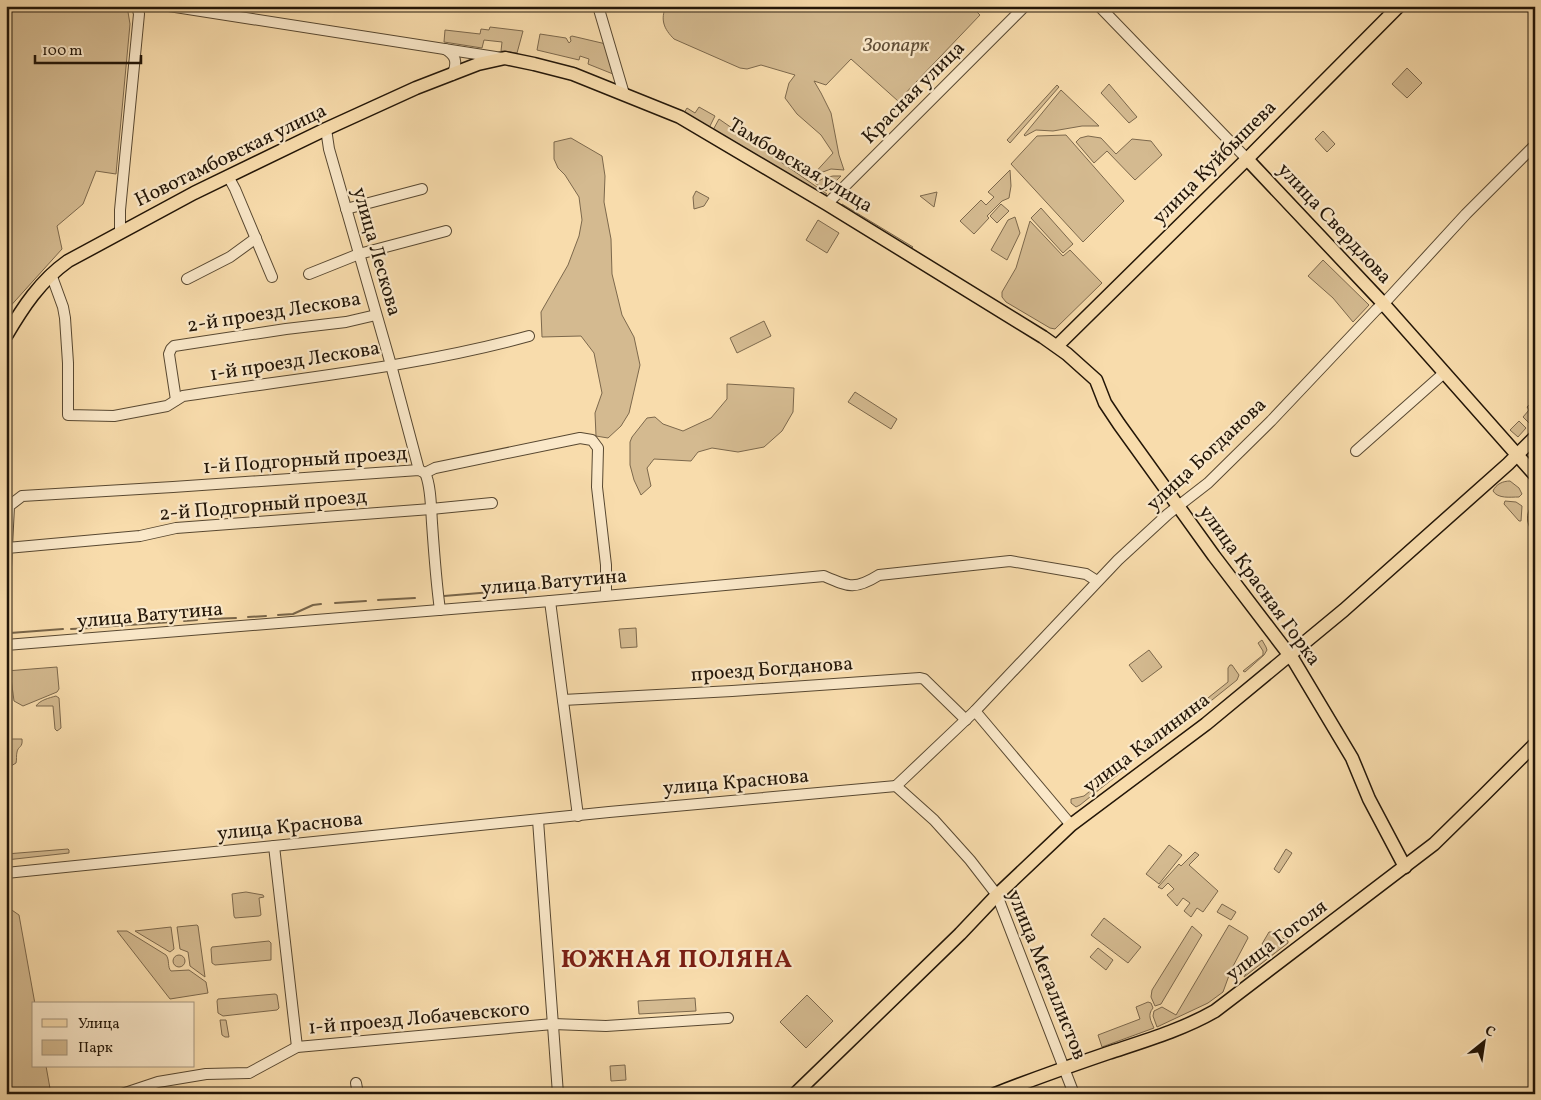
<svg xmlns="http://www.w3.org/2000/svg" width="1541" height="1100" font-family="Vollkorn,serif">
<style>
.green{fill:#d4ba90;stroke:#7c684c}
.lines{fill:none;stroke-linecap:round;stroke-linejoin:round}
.stream{stroke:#786549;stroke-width:2}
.minor-casing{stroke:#584831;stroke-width:12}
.major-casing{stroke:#231608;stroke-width:15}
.minor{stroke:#fae8c9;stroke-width:10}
.major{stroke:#f8dcac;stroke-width:12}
.labels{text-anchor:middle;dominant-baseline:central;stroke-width:4.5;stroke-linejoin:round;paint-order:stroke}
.park-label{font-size:20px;font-style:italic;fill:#614f38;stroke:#fae8c9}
.street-label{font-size:20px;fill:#231608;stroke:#fae8c9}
.district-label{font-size:25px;font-weight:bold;letter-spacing:1px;fill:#7a1f14;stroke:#fae8c9}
</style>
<rect width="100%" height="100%" fill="#f8dcac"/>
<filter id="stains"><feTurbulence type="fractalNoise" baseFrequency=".004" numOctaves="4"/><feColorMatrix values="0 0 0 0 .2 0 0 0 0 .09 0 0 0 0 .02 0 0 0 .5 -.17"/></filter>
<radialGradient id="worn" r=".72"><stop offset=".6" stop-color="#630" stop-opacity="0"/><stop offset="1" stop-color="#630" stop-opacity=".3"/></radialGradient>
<!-- green -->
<g class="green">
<path d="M6,6H120L128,12L130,24L116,174L96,171L83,204L57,226L62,249L6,311Z"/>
<path d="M666,6H979L975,10L980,15L898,101L851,59L826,85L814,81L821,93L831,113L839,155L844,170L831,169L812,176L833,153L821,135L797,114L785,98L789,83L795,75L761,65L747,69L740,68L674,39C664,29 660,20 666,6Z"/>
<path d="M490,27L523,31L517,53L501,51L502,42L484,40L482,48L444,42L445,30L480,34L481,29L489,30Z"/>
<path d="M540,34L566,38L569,43L571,41L570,37L572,36L606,44L613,74L588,64L589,59L580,56L579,60L537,50Z"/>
<path d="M1407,68L1422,83L1407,98L1392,84Z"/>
<path d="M1109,84L1137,117L1129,123L1101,93Z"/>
<path d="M1057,85L1059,87L1010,143L1007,140Z"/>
<path d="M1061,90L1099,126H1082L1053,131L1036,130L1025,136L1024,135Z"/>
<path d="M699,107L715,116L709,128L684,113L687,108L695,113Z"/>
<path d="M719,119L827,194L825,195L713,130Z"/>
<path d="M1323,131L1335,144L1327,152L1315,139Z"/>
<path d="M1066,135L1124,201L1083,242L1011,164L1037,136Z"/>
<path d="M1088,136L1101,138L1116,154L1132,139L1151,141L1162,155L1135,180L1107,151L1094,163L1076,142L1080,138Z"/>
<path d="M571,138L602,156L605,176L604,202L611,239L612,274L622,315L634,337L640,365L629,413L621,426L608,438L596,436L595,413L602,393L594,353L581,336L542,337L541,312L568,265L579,236L582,220L579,197L565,175L558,168L554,159V142Z"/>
<path d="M1010,170L1011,186L1009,198L1002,201L987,216L989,218L974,234L960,221L981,200L986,205L994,197L988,192Z"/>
<path d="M833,176H841L826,191L815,183L824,178Z"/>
<path d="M696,191L709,198L704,206L694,209L693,197Z"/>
<path d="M937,192L934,207L920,196Z"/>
<path d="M842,204L913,247L910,249L840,207Z"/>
<path d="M1001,204L1009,211L997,223L990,216Z"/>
<path d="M1041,208L1073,244L1063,253L1031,218Z"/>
<path d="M1015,217L1020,233L1007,260L991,250L1008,220Z"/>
<path d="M818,220L839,233L827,253L806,240Z"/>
<path d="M1030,221L1063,256L1070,250L1102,283L1055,329L1050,328L1006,302L1002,297V292L1016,268Z"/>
<path d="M1323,260L1369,305L1353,322L1333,298L1308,276Z"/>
<path d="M764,321L771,336L737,353L730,338Z"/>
<path d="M727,384L794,388L793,412L782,431L764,447L738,452L712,448L698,452L691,461L654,459L647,468L651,486L641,495L634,480L630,465V442L632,437L647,418L655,417L663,424L683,431L711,418L727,399Z"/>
<path d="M855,392L897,419L891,429L848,402Z"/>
<path d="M1530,404L1535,409V419L1530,424L1523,417L1529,410L1527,407Z"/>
<path d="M1519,421L1526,428L1518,437L1510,430Z"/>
<path d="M1510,481L1519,488L1522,494L1519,497C1510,497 1498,499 1493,491C1496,484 1503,481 1510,481Z"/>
<path d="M1505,501L1516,502L1522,506L1521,521H1519L1504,504Z"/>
<path d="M1535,506V536C1528,527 1525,518 1530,508Z"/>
<path d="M636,628L637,647L621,648L619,629Z"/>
<path d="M1262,640L1266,647L1267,650L1264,655L1245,672L1243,671L1263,655V651L1258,643Z"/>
<path d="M1149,650L1162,667L1142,682L1129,665Z"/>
<path d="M1230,665H1232L1239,675L1237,680L1192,716L1189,713L1228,682V668Z"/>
<path d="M57,667L59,689L57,692L23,706L14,701L11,678H6V671Z"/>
<path d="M56,696L59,698L61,728L57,731L55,729L53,706H36C40,700 49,698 56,696Z"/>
<path d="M6,739H22C23,748 18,746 17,752C16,756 17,759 16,763L6,769Z"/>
<path d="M1122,765L1125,769L1080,805L1076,807L1071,803V799L1084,796Z"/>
<path d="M1169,845L1182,855L1159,884L1146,874Z"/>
<path d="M68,849L69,850V853L6,860V854Z"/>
<path d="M1286,849L1292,853L1279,873L1274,869Z"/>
<path d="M1195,852L1199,855L1189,865L1218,891L1203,912L1197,908L1191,917L1184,911L1190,903L1183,898L1177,906L1167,895L1174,889L1168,883L1162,889L1158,887L1179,864L1181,866Z"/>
<path d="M246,892L263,895L264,897L259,898L261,915L259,916L235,918L234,916L232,894Z"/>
<path d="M1222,904L1236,912L1231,920L1217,912Z"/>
<path d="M6,906L19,915L35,1004H34V1066H46L51,1094H6Z"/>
<path d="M1104,918L1141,947L1128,963L1091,935Z"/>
<path d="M197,925L198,926L205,977L190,966L188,952L180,949L177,927Z"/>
<path d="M1229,925L1247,936L1248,938L1231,970L1223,992L1208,1003L1157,1027L1153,1016L1154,1011L1162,1007L1176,1015Z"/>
<path d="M1192,926L1202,935L1161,1004L1155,1006L1151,997L1152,990Z"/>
<path d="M171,927L174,949L170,952L135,931Z"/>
<path d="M117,931H127L166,955C170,960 167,967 171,971L189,970L206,982L208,993L170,999Z"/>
<path d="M1269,932H1272L1288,941V943L1244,977L1260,948L1264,951L1267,947L1262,944Z"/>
<path d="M269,941L271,943V960L215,965L212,963L211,949L212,947Z"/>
<path d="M1098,948L1113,960L1106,970L1090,957Z"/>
<circle cx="179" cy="961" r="6"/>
<path d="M275,994L277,995L279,1008L277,1010L223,1016L218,1013L217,1001L218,999Z"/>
<path d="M807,995L833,1021L806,1048L780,1022Z"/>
<path d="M695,998L696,1011L639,1014L638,1001Z"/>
<path d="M1148,1002L1151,1003L1153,1008C1147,1015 1151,1021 1154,1028L1102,1047L1098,1035L1140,1019L1136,1007Z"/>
<path d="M220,1020H226L229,1037H225L222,1035Z"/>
<path d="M625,1065L626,1080L611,1081L610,1066Z"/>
</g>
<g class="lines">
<!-- stream -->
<g class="stream">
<path d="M444,596L540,588"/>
<path d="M378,600L415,598"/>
<path d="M335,603L366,601"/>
<path d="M278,615L293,614L313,605L321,604"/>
<path d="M248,617L266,616"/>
<path d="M209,619L236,618"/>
<path d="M184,621L197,620"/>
<path d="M99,627L172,622"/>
<path d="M71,629L91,628"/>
<path d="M10,633L63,629"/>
</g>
<!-- minor casing -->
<g class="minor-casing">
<g id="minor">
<path d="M169,6L502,58"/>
<path d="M598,6L624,94"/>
<path d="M1099,6L1247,159"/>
<path d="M445,49C456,55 458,63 452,75"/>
<path d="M326,129L329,149L391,365L419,470"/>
<path d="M228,176L235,189L272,277"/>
<path d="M827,204L1025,6"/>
<path d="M346,209L422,189"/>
<path d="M120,232V210L139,14L137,6"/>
<path d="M51,274L63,307L65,318L68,363V415L114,416L167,406L183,396C299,378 416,367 529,336"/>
<path d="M309,274L359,254L446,231"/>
<path d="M187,279L230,257L256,238"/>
<path d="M176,400L169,354L171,349L174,346L286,329L346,322L376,315"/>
<path d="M1356,451L1444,373"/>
<path d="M425,473C431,485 431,509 432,523C434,552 436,581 440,610"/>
<path d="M7,548L140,536L176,528L431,509L492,503"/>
<path d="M6,567L9,506L22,496L173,487L419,470L425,473L435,468L580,438L592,440L598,448L597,487L606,565V595"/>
<path d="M550,601L578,816"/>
<path d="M6,645L550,601L824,576C849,587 855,590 879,575L1010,561L1086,574L1097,581"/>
<path d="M563,700L732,691L920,678L924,679L966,720"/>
<path d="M975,711L1071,825"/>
<path d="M896,786L975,711L1118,560L1168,514L1208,483L1271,421L1376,310L1388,299L1466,214L1535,145"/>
<path d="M896,786L934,820L970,860L997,895L1074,1094"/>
<path d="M538,820L558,1094"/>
<path d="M274,846L297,1047"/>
<path d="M6,873L609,812L896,786"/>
<path d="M356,1083L358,1094"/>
<path d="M122,1094L158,1082L206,1074L249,1073L297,1047L553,1024L606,1026L728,1018"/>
</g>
</g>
<!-- major casing -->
<g class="major-casing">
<g id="major">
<path d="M1247,159L1380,300L1535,475"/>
<path d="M6,336C23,307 40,281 68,261L194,193L326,129L416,88L478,64L505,58L534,64L573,74L680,117L827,204L1043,337L1067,354L1096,380L1105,403L1119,424L1214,556L1294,661L1352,758L1369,799L1405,867"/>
<path d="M1057,346L1247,159L1399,6"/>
<path d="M795,1094L960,934L997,895L1071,825L1206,724L1344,610L1508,464L1535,437"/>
<path d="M995,1094C1033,1079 1070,1066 1108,1053C1144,1041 1182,1030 1215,1011L1434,844L1483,796L1535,744"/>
</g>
</g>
<!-- minor -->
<use href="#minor" class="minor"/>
<!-- major -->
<use href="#major" class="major"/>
</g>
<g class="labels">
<!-- park labels -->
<g class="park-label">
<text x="896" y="46">Зоопарк</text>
</g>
<!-- street labels -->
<g class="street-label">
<text transform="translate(914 93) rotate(-45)">Красная улица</text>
<text transform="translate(231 156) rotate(-26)">Новотамбовская улица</text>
<text transform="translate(1215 163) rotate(-45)">улица Куйбышева</text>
<text transform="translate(800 166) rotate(31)">Тамбовская улица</text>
<text transform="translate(1334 224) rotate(47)">улица Свердлова</text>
<text transform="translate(376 252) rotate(74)">улица Лескова</text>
<text transform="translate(274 313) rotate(-9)">2-й проезд Лескова</text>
<text transform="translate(295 362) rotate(-9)">1-й проезд Лескова</text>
<text transform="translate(1207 455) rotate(-43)">улица Богданова</text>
<text transform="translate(305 461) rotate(-4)">1-й Подгорный проезд</text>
<text transform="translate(263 506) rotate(-5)">2-й Подгорный проезд</text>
<text transform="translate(554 583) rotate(-5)">улица Ватутина</text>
<text transform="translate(1259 586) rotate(54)">улица Красная Горка</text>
<text transform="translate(150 616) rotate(-5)">улица Ватутина</text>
<text transform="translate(772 670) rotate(-4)">проезд Богданова</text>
<text transform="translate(1147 744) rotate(-37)">улица Калинина</text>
<text transform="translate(736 783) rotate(-5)">улица Краснова</text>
<text transform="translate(290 827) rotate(-6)">улица Краснова</text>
<text transform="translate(1277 941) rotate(-37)">улица Гоголя</text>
<text transform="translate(1046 975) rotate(68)">улица Металлистов</text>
<text transform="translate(419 1019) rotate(-5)">1-й проезд Лобачевского</text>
</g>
<!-- district labels -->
<g class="district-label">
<text x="677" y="960">ЮЖНАЯ ПОЛЯНА</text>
</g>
</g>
<!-- margin -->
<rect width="1541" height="1100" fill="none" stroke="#f8dcac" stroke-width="25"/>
<rect x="8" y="8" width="1526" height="1085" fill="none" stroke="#231608" stroke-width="2.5"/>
<rect x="12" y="12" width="1516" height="1075" fill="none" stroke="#231608"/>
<!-- legend -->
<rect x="32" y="1002" width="162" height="65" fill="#fae8c9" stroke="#a4947c"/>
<rect x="42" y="1019" width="25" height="8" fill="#f8dcac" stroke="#a4947c"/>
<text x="78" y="1028" font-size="15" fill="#231608">Улица</text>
<rect x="42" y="1040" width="25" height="15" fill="#d4ba90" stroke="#a4947c"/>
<text x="78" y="1052" font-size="15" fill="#231608">Парк</text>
<!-- north arrow -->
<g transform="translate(1484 1042) rotate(30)" stroke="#fae8c9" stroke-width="4" paint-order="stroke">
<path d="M0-4L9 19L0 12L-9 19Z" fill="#231608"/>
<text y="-8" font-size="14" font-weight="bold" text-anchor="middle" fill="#231608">С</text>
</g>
<!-- scale -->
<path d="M35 55v8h106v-8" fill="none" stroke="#231608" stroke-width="2.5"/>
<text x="42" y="55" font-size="15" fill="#231608" stroke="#fae8c9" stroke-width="4" paint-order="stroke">100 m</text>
<rect width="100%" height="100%" filter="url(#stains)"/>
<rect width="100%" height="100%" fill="url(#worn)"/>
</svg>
